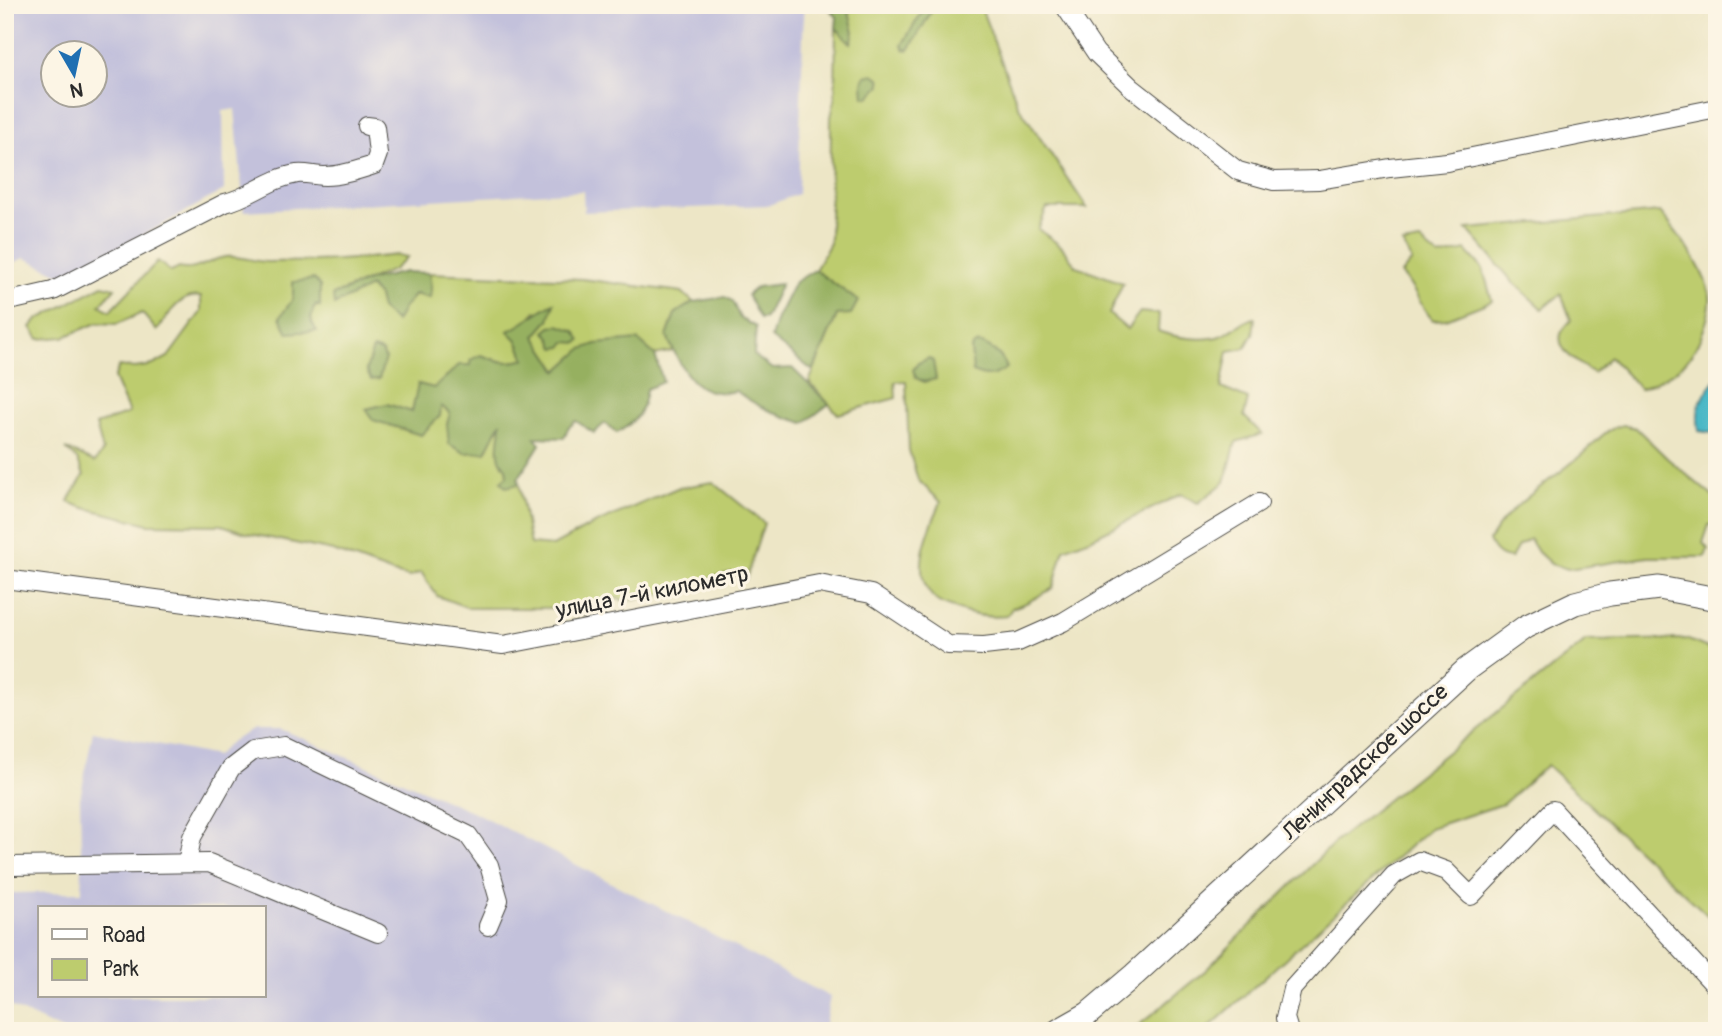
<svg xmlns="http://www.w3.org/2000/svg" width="1722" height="1036" font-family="Pangolin,sans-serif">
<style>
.industrial{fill:#c3c1db;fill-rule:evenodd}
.green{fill:#bdcc6e;stroke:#747c4c;stroke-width:2;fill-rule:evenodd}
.forest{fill:#96b061;stroke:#606e46;stroke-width:2}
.water{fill:#4bb8c6;stroke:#3b7278;stroke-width:2}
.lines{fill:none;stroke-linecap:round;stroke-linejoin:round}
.minor-casing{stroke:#484742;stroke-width:20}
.major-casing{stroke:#484742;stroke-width:25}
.minor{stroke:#fff;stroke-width:18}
.major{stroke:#fff;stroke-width:23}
.labels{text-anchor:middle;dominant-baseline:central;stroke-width:6;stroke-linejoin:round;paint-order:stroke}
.street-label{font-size:23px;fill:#2b2b2b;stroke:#fcf5e5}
</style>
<rect width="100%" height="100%" fill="#fcf5e5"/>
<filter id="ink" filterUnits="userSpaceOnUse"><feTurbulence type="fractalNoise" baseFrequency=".0143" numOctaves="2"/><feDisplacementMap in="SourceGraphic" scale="14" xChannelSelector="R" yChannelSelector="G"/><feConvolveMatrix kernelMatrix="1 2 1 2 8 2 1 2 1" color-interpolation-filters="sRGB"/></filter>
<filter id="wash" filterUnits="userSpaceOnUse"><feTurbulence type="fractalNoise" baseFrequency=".00686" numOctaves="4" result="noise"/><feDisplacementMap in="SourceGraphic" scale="28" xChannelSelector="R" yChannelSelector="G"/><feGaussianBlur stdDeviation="1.57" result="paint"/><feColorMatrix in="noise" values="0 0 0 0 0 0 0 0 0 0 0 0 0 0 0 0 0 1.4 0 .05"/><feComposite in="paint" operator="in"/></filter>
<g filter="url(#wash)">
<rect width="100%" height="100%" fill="#ede6c6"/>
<!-- industrial -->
<g class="industrial">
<path d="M5,5H804L798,194L769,205L584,212L583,191L244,211L235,109L223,111L224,190L68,278L25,258L5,266ZM52,52H94V94H52Z"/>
<path d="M254,729H281L476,813L705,931L830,997L825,1024L814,1031H64L5,1004V895L14,893L82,892L80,799L93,731L216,756L233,740ZM40,908H264V996H40Z"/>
</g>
<!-- green -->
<g class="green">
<path d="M847,5H980L1018,105L1087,208H1047L1038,229L1062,247L1076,266L1123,283L1109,314L1127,329L1140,312L1159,314L1158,331C1173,337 1203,342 1220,336C1233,332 1240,321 1255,318L1253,334L1245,348L1228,351L1221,388L1248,399L1244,416L1262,434L1236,442L1225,482L1198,503L1181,494L1092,538L1064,549L1053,588L1026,603L1012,608L1007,616C988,618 972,616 954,608C948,606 939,604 935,599C908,573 929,530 941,502L918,480L909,450L906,381L895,382L896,398L838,414L809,382L837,315L858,301L815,270L830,243L831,117L835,99L836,28L850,42L854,32Z"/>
<path d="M1660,212C1679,235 1700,261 1709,291C1712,300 1709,313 1706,323C1693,363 1678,373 1640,389L1610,357L1593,373C1582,365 1556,352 1561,334C1562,330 1568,324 1571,320L1561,294L1542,309L1513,282L1467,229Z"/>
<path d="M1420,241L1439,257L1466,250L1483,269L1492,301L1446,319L1433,320C1418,305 1416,288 1401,274L1412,261L1403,244Z"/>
<path d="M398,255L407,257L393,270L333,295L370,287L378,296L381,309L404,307L415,294L429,298L431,288L429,273L582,279L682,292L693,302L675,314L667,337L674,351L655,355L637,340L558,371L535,336L549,320L536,311L523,325L509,331L517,340L526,359C509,365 497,361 481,355L472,365L433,388L419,384L412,412L387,404L367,409L373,420L421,434L441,405L450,413L495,433L502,421L531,434L540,444L518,479L530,544L553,546L590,526L677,488L713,482L764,523L746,579L741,580L732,572L707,579L674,592L623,601L619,598L562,608H469L437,596L421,572L410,577L393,573L333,551L246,533L222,525L149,524L85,508L68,502L84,475L77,459L66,449L95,462L103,451L96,425L129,413L114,378L119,366L135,368L153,365L168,357L201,312V297C179,293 168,316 157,331L142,313L117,324L97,323L64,337L39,339L31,327L37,320L103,285L115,288L100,305L110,311L158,261L171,272L179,268C195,273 210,259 225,257C240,255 254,262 268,262C311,262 355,260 398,255ZM293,299L321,304C307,308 310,321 317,331L287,310Z"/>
<path d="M1623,425L1636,428L1668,459L1717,500V524L1709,525L1703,543L1708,549L1705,557H1648L1568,569L1551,564L1538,552L1530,539L1518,546L1511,558C1499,558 1493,551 1489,541C1509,504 1549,483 1580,456C1595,444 1604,429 1623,425Z"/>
<path d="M1686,639L1717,652V924L1547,765L1503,804L1430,828L1205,1031H1132L1206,970L1335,842L1586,641Z"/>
</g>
<!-- forest -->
<g class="forest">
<path d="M826,5H847L854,32L851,43L836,28L837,17Z"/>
<path d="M925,7L933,9L909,50L904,49L902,45Z"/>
<path d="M873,74L880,78L881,85L869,97H864L863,83L865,76Z"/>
<path d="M815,270L858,301L851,314L837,315L813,371L771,338L777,318L795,282Z"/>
<path d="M405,272L429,273L431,288L430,298L415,294L404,307L396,322L381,309L378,296L370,287L334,305L333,295L371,280Z"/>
<path d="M314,279L320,286V307L316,305C309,316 310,322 317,331L288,333L280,317L293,299V282Z"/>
<path d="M781,284L765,318L760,319L747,295L757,287Z"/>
<path d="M725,297L732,301L740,318L756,327L754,355L772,369L792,368L829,404L804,423C779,416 757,407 736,391C693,400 683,369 667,337L675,314L693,302Z"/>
<path d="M554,303L549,320L535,336L558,371L582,349L596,344L638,340L655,355L663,382L646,389C643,412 637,421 617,433L605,423L594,433L576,421L568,428L564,438L534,437L540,444L518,479L519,484L506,487L501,481L507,476L506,468C493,455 501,440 501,422L486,452L465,453L449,444L447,424L450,413L441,406L440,416L421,435L373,420L366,409L387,404L412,412L418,384L434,388L459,365H471L470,360L481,355C497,361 508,365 525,359L517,340L508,331C526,324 536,311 554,303Z"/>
<path d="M559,325L575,331L581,340L578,343L566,342L562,347L555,348L550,336L545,332L551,327Z"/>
<path d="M979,343C993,348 1001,354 1007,368C995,376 987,379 973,372L971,349L974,345Z"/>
<path d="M373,349L382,352L385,358L379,379L371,380L366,370Z"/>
<path d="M929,358L933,361L936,379L924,382L916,378L913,370L918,363Z"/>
</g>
<!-- water -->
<path class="water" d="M1717,378V431L1713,433L1699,431C1695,404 1701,398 1717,378Z"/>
</g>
<g filter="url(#ink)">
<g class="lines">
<!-- minor casing -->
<g class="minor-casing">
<g id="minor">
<path d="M1064,5L1096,53L1131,87L1238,171L1274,181L1319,180L1390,168L1447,162L1717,108"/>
<path d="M5,302L53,291L225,203C251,197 270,178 297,174C306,173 316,176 325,176C341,176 358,170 374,165L378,154L375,127L367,126"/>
<path d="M5,579L503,645L819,584L871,594L948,645L984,646L1018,642L1063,622L1259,503"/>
<path d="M187,863L192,837L231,768L253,751L284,746L468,835L489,865L499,900L488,926"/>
<path d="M5,868L11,866L209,863L378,933"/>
<path d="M1289,1031L1285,1018L1292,989L1394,875L1419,861L1446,871L1471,896L1553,810L1717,988"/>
</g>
</g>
<!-- major casing -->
<g class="major-casing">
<path id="major" d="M1058,1031L1088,1014L1134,975L1467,669L1525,627L1575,603L1610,594L1659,588L1717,599"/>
</g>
<!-- minor -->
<use href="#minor" class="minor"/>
<!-- major -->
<use href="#major" class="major"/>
</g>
</g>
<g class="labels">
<!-- street labels -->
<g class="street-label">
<text transform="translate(652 592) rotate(-11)">улица 7-й километр</text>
<text transform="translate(1365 762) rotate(-43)">Ленинградское шоссе</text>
</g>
</g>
<!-- margin -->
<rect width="1722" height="1036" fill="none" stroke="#fcf5e5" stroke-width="28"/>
<!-- legend -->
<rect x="38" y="906" width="228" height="91" fill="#fcf5e5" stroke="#a8a49b" stroke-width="2"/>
<rect x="52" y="929" width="35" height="10" fill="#ffffff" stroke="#a8a49b" stroke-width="2"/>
<text x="102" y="942" font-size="21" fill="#2b2b2b">Road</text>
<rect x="52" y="959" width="35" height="21" fill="#bdcc6e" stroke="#a8a49b" stroke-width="2"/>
<text x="102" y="976" font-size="21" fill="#2b2b2b">Park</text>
<!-- north arrow -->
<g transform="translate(74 74) rotate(171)"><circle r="33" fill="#fcf5e5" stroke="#a8a49b" stroke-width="2"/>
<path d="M0-5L12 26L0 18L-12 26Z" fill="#1f6fb2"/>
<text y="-10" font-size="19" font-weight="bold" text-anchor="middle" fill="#2b2b2b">N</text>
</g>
</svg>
